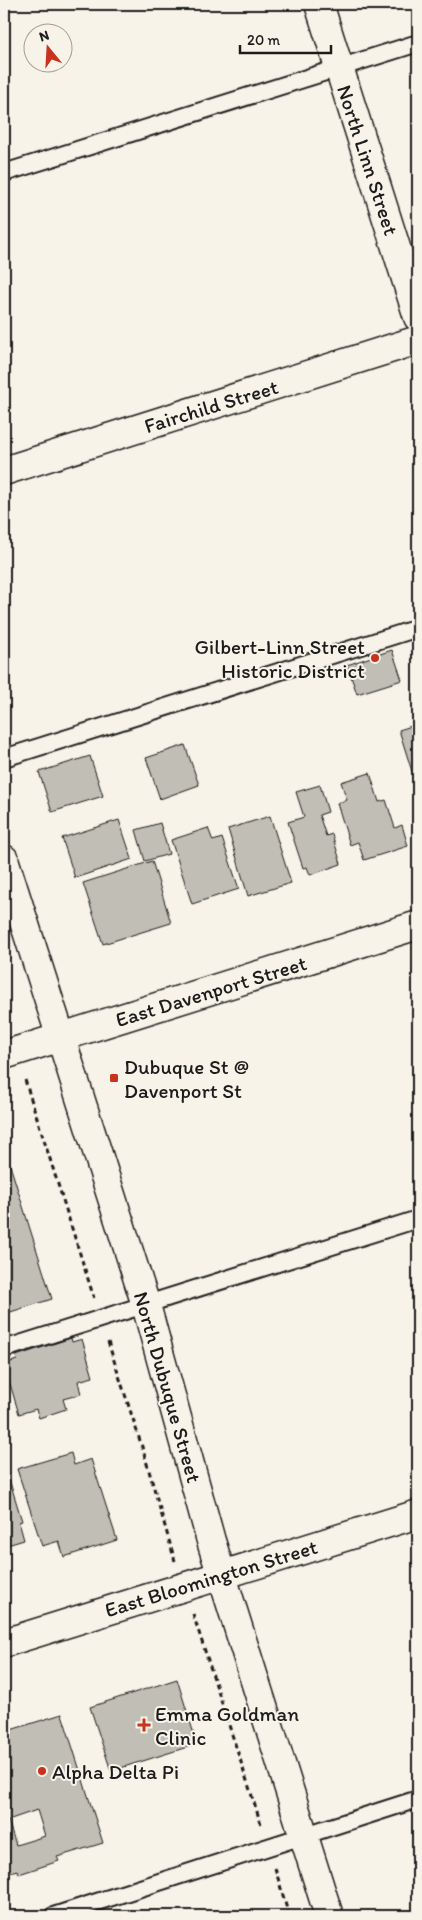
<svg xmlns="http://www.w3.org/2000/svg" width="422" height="1920" font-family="Itim,sans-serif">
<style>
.building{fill:#c0beb5;stroke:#1c1c1c;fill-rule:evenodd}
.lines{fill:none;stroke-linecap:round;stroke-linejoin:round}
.service-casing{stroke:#1c1c1c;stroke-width:20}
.minor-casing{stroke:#1c1c1c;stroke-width:31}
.secondary-casing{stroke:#1c1c1c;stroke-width:31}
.path{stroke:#1c1c1c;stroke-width:3;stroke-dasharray:5 4;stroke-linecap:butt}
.service{stroke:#f7f3e8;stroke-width:16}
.minor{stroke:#f7f3e8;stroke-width:28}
.secondary{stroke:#f7f3e8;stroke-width:28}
.poi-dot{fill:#c8321e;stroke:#f7f3e8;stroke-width:2}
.labels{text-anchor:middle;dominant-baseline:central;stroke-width:4;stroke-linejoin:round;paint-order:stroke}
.street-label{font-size:21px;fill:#1c1c1c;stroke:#f7f3e8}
.poi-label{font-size:21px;fill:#1c1c1c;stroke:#f7f3e8;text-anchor:start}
</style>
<rect width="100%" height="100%" fill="#f7f3e8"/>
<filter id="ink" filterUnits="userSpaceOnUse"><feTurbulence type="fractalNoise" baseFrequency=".02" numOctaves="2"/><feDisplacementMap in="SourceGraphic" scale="10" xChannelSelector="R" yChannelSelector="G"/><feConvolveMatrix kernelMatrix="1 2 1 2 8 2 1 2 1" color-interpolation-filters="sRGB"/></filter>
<g filter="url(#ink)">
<!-- building -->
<g class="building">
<path d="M392,650L402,680L357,694L347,665Z"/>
<path d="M418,724V776L414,778L399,730Z"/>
<path d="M185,745L199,785L160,799L146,758Z"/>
<path d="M90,756L103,796L52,812L39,772Z"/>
<path d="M370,773L379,802L386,800L395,828L402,825L408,846L364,860L358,842L350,845L337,803L347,800L341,782Z"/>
<path d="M320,785L328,812L319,815L326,836L332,834L341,864L310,875L307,867L303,868L288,822L304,817L296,792Z"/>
<path d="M270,816L291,883L248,896L228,829Z"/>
<path d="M119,820L132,859L75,878L62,838Z"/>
<path d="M160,823L169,854L145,861L136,830Z"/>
<path d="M208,828L213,841L222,838L239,889L192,904L171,840Z"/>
<path d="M152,861L171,923L103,944L83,883Z"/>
<path d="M4,1146L52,1299L4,1314Z"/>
<path d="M71,1338L72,1342L82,1339L93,1377L78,1381L81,1394L63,1399L66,1409L39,1418L36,1409L19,1414L4,1364L17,1360L16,1356Z"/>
<path d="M71,1453L74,1465L91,1459L117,1540L64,1557L59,1541L42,1546L17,1469Z"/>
<path d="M4,1463L22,1521L19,1522L24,1540L4,1546Z"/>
<path d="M177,1679L197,1744L111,1771L90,1707Z"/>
<path d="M62,1714L103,1843L57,1857L59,1861L19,1874L17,1870L4,1874V1732ZM37,1810L45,1836L16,1845L8,1820Z"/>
</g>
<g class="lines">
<!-- service casing -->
<g class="service-casing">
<g id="service">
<path d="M4,173L418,43"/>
<path d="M4,758L418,628"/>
<path d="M4,1349L418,1219"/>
<path d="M53,1916L418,1799"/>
</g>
</g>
<!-- minor casing -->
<g class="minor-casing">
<g id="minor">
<path d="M319,4L418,317"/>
<path d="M4,471L418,340"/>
<path d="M4,1055L418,925"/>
<path d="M4,1643L418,1514"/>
</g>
</g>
<!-- secondary casing -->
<g class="secondary-casing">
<path id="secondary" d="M4,859L146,1305L211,1541L329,1916"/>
</g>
<!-- path -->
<g class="path">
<path d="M4,1010L8,1023"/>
<path d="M25,1080L94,1298"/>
<path d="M108,1342L143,1450L175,1561"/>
<path d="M193,1614L261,1824"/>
<path d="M275,1868L289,1916"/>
</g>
<!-- service -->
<use href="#service" class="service"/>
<!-- minor -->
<use href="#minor" class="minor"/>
<!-- secondary -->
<use href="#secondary" class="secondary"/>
</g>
</g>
<!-- markers -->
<g class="poi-dot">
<circle cx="375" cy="658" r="5"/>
<rect x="109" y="1073" width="10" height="10" rx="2.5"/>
<path d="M141.5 1717.5h5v5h5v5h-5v5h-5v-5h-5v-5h5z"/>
<circle cx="42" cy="1771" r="5"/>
</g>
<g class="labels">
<!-- street labels -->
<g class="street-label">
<text transform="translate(368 160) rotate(72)">North Linn Street</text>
<text transform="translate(211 406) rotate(-17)">Fairchild Street</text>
<text transform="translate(211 991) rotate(-17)">East Davenport Street</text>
<text transform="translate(168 1387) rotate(74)">North Dubuque Street</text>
<text transform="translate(211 1578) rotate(-17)">East Bloomington Street</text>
</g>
<!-- poi labels -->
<g class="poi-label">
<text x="365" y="646" text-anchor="end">Gilbert-Linn Street<tspan x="365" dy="24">Historic District</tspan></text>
<text x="124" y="1066">Dubuque St @<tspan x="124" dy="24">Davenport St</tspan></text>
<text x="155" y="1713">Emma Goldman<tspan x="155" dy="24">Clinic</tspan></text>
<text x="52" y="1771">Alpha Delta Pi</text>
</g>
</g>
<!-- margin -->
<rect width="422" height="1920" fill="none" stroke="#f7f3e8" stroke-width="20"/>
<rect x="10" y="10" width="402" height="1900" fill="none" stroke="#1c1c1c" stroke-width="2" filter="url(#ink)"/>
<!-- north arrow -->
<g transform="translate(48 48) rotate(342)"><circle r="24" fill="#f7f3e8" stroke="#9f9d96"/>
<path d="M0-4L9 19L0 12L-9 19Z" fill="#c8321e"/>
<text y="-8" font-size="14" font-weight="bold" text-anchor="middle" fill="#1c1c1c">N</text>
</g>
<!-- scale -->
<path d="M240 45v8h91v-8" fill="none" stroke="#1c1c1c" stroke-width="2.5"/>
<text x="247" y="45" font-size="15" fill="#1c1c1c" stroke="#f7f3e8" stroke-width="4" paint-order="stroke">20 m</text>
</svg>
